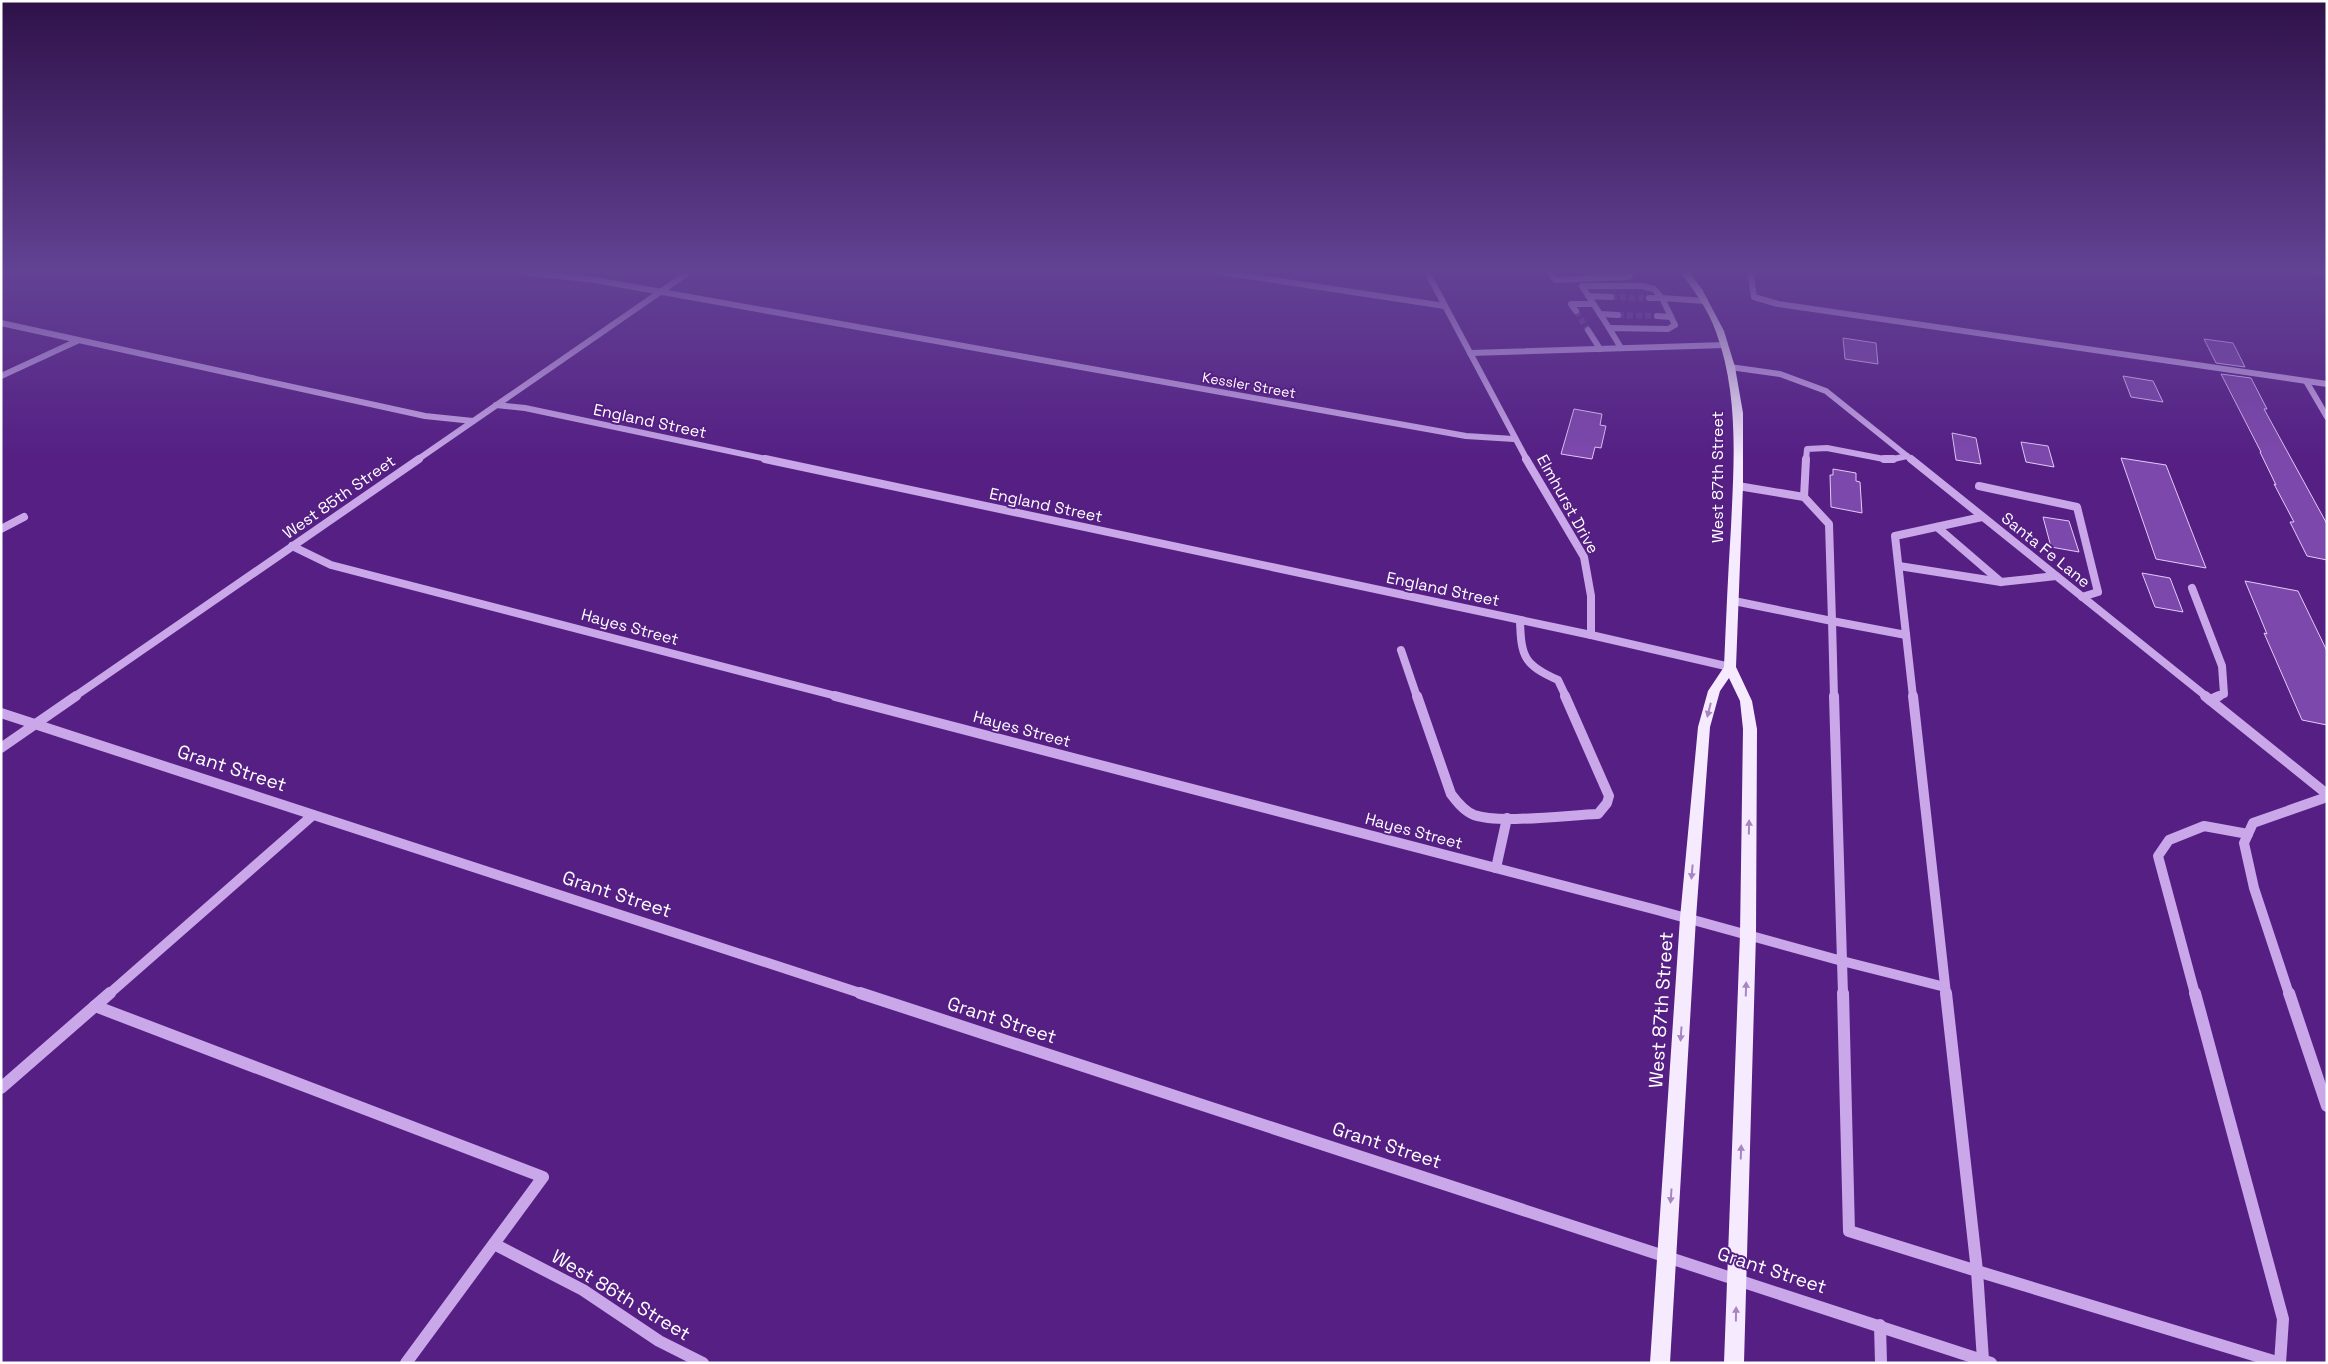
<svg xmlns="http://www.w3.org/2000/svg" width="2328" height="1364" font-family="'Space Grotesk',sans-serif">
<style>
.building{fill:#7d48ac;stroke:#e2cbf7}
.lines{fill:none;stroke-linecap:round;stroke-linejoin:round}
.minor-tunnel{stroke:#6e4196;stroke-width:6;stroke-dasharray:6 3;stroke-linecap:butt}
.minor-far3{stroke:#c9a7e9;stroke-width:6}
.minor-far2{stroke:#c9a7e9;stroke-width:8}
.minor-far1{stroke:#c9a7e9;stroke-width:10}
.minor{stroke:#c9a7e9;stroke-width:12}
.major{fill:#f6ebfe;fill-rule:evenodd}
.oneway{fill:#a685c1}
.labels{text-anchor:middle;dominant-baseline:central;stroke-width:4;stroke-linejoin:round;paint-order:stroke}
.far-street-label{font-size:14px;fill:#fff;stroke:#551f84}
.street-label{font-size:16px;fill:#fff;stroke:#551f84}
.near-street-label{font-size:19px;fill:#fff;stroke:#551f84}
</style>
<rect width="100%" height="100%" fill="#551f84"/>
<!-- building -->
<g class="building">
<path d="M1843,338L1876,343L1878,364L1845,359Z"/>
<path d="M2204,339L2233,343L2245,367L2216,363Z"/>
<path d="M2221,374L2251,378L2267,409H2264L2327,524V560L2307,556L2290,522H2294L2274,484L2276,485L2260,452H2261Z"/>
<path d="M2123,376L2153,381L2163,402L2131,397Z"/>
<path d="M1574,409L1602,414L1600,425L1606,426L1601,448L1595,447L1592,459L1561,454Z"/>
<path d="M1952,433L1976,438L1981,464L1956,460Z"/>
<path d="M2021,442L2048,446L2054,467L2026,462Z"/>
<path d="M2121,458L2166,465L2206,568L2156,559Z"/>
<path d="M1833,469L1856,473V481L1860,482L1862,513L1831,507L1830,475H1833Z"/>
<path d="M2043,517L2069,521L2079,552L2051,547Z"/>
<path d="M2142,573L2170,578L2183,612L2155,607Z"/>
<path d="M2245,581L2298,591L2327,651V725L2302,720L2264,633L2267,634Z"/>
</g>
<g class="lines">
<!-- minor-tunnel -->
<g class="minor-tunnel">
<path d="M1611,297L1649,298"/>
<path d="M1576,311L1588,330"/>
<path d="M1618,315L1657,316"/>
</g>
<!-- minor-far3 -->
<g class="minor-far3">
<path d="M507,270L595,280L1466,436L1514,439"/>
<path d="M1207,270L1445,306"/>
<path d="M1426,270L1527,460"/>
<path d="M1549,270L1555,280L1628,277L1636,270"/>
<path d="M1750,270L1754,297L1778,304L2327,384"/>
<path d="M2306,270L2327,273"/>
<path d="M1588,296L1611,297"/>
<path d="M1649,298H1662"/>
<path d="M1576,311L1571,304H1593"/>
<path d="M1600,314L1618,315"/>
<path d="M1657,316L1671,317"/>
<path d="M1,323L425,416L473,421"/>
<path d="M1609,328L1582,286H1642L1654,289L1662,298"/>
<path d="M1588,330L1600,349"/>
<path d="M1621,348L1609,328L1668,329L1675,325L1662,298L1705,301"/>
<path d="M1470,353L1725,345"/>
<path d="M1730,367L1780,374L1826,391L1912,460"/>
<path d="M1,376L77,341"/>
<path d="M2306,381L2327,417"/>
<path d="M496,405L525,408L771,460"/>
<path d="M417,460L692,270"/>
<path d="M1806,460L1807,449L1827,448L1889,460L1907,456"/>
</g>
<!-- minor-far2 -->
<g class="minor-far2">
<path d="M765,459L1591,635L1730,667"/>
<path d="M1526,459L1584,557L1591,596V635"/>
<path d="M1884,459H1893"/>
<path d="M1911,459L2207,697"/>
<path d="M1738,486L1804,497L1829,524L1832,621L1906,635"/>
<path d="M1979,486L2077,507L2098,592L2082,597"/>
<path d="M1804,497L1806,459"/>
<path d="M1937,527L2001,582"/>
<path d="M1,529L24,517"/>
<path d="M292,546L331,565L840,697"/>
<path d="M1899,566L2001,582L2056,576"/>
<path d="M2192,588L2222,666L2224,694L2216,697"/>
<path d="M1734,601L1832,621L1834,697"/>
<path d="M1520,620C1521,657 1524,665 1558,680L1566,697"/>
<path d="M1401,650L1417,697"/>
<path d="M74,697L419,459"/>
<path d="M1913,697L1895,536L1982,517"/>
</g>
<!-- minor-far1 -->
<g class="minor-far1">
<path d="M835,696L1657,910L1842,961L1834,696"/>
<path d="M1417,696L1451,794C1457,802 1464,811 1474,815C1499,824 1568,815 1598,814L1607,803L1609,796L1565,696"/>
<path d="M1913,696L1946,994"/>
<path d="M2205,696L2327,794"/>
<path d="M2210,700L2219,696"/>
<path d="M1,713L863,994"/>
<path d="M1,748L76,696"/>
<path d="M1496,868L1507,818"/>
<path d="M109,994L313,815"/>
<path d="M1843,994L1842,961L1945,987"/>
<path d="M2195,994L2158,856L2169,840L2204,826L2248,834"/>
<path d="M2289,994L2254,888L2244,843L2253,823L2327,797"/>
</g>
<!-- minor -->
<g class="minor">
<path d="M860,993L1991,1363"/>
<path d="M1843,993L1849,1231L1977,1271L1983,1360"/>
<path d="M1946,993L1977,1271L2280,1363"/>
<path d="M2195,993L2283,1319L2280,1363"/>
<path d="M2289,993L2327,1106"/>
<path d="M95,1006L543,1177L406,1363"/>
<path d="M1,1088L110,993"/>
<path d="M494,1244L583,1290L659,1341L703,1363"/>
<path d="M1880,1325L1881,1363"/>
</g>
<!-- major -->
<path class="major" d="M1679,270H1687L1702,289L1724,331L1735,367L1743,413V486L1736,667L1752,701L1757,729L1756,934L1744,1363H1724L1740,934L1743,729L1740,701L1729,678L1720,691L1710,727L1696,918L1670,1363H1650L1680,918L1698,727L1708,691L1724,667C1726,620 1728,573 1731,527C1734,462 1739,394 1716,332C1708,309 1693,289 1679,270Z"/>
</g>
<!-- one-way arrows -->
<defs><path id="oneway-solid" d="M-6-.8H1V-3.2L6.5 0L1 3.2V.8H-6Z" transform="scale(1.25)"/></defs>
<g class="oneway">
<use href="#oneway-solid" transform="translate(1709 710) rotate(104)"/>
<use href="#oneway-solid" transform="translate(1749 827) rotate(-89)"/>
<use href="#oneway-solid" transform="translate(1692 872) rotate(95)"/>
<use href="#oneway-solid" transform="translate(1746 989) rotate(-88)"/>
<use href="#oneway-solid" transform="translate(1681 1034) rotate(94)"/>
<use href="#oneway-solid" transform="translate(1741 1152) rotate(-88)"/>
<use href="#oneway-solid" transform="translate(1671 1196) rotate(94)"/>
<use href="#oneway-solid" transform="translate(1736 1314) rotate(-89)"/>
</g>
<!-- sky -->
<linearGradient id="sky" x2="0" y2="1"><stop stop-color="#2f1149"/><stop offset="0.59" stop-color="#624294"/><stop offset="1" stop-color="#624294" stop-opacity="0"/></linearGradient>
<rect width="2328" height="461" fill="url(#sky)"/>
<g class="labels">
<!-- far-street labels -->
<g class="far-street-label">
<text transform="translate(1249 385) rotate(10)">Kessler Street</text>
</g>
<!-- street labels -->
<g class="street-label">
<text transform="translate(650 421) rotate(12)">England Street</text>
<text transform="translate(1717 477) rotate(-90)">West 87th Street</text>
<text transform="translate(339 497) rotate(-35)">West 85th Street</text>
<text transform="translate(1568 504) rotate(61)">Elmhurst Drive</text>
<text transform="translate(1046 505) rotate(12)">England Street</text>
<text transform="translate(2046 550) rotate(39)">Santa Fe Lane</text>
<text transform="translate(1443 589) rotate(12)">England Street</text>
<text transform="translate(630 627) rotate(15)">Hayes Street</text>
<text transform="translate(1022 729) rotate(15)">Hayes Street</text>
<text transform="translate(1414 831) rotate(15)">Hayes Street</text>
</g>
<!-- near-street labels -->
<g class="near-street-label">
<text transform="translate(232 768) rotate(18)">Grant Street</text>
<text transform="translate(617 894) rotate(18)">Grant Street</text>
<text transform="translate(1661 1010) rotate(-86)">West 87th Street</text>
<text transform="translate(1002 1020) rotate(18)">Grant Street</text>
<text transform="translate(1387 1145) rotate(18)">Grant Street</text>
<text transform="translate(1772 1270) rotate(18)">Grant Street</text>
<text transform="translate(621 1295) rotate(31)">West 86th Street</text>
</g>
</g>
<!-- border -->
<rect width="2328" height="1364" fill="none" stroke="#ffffff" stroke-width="5"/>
</svg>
